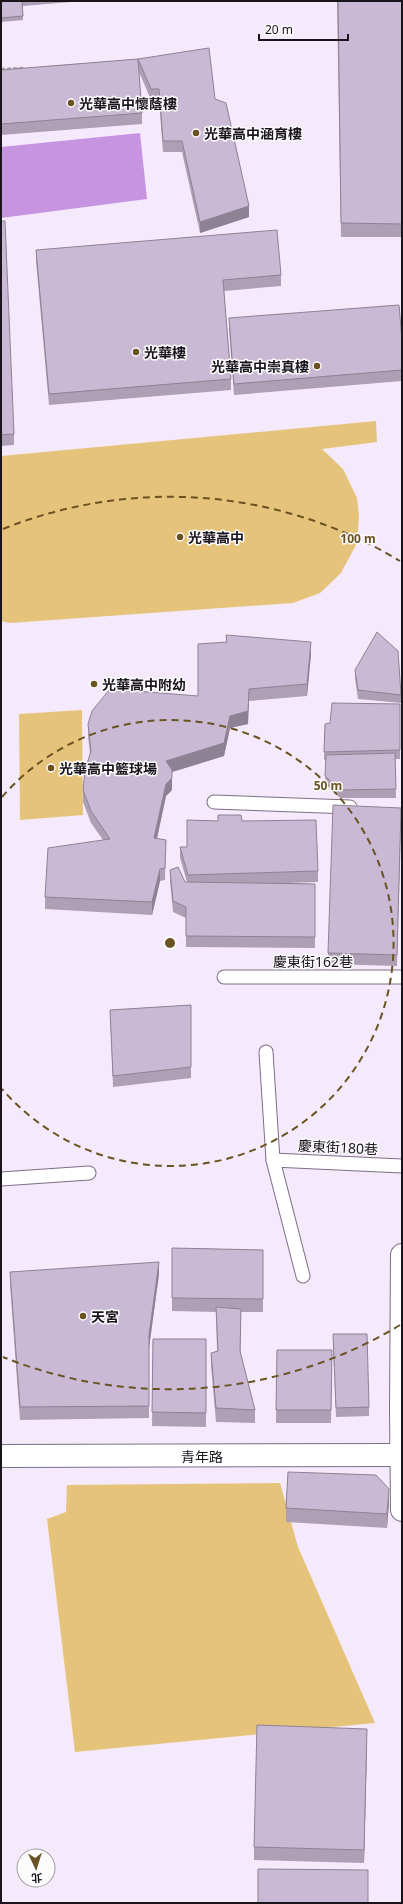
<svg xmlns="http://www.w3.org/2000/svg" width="403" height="1904" font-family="'Noto Sans','Noto Sans TC',sans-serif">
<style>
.green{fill:#e6c37b}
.water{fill:#c694e1}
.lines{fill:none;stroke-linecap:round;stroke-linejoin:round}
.lane-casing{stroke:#7d6e86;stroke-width:15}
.street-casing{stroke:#7d6e86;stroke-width:24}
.path{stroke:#a89fad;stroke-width:2.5;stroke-dasharray:4 2;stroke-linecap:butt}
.lane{stroke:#fff;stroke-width:13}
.street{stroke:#fff;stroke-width:22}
.wall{fill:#ae9fb6}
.shaded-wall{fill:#8d8294}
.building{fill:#cab9d4;stroke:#8d8294}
.ring{fill:none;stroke:#695322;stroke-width:2;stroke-dasharray:7 5}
.poi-dot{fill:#695322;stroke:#fcfcfc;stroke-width:1.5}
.labels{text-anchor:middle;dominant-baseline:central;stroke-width:3;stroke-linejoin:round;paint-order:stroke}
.poi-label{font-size:14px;font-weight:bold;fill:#1a141d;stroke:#fcfcfc;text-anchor:start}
.street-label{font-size:14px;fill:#1a141d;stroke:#fcfcfc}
.centre{fill:#695322;stroke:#fcfcfc;stroke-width:2}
.ring-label{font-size:12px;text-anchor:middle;font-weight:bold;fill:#695322;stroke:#fcfcfc;stroke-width:3;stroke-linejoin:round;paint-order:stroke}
</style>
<rect width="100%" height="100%" fill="#f5eafb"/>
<!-- green -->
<g class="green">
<path d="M376,421L377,442L322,449L343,469L357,498L359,516L357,543L341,573L320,593L293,603L10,623L1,621V456Z"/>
<path d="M82,710L83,815L20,820L19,714Z"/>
<path d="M280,1483L298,1547L375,1723L75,1752L47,1519L66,1512L67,1485Z"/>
</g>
<!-- water -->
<path class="water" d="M140,133L147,199L1,218V147Z"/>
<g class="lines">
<!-- lane casing -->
<g class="lane-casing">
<g id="lane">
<path d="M214,802L350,807"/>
<path d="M224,977H402"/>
<path d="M266,1052L273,1160L303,1276"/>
<path d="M273,1160L402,1166"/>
<path d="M1,1179L89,1173"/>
</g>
</g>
<!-- street casing -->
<g class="street-casing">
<g id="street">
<path d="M402,1255L401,1409L402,1510"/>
<path d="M1,1456L402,1455"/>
</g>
</g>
<!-- path -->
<path class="path" d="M1,69L24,68"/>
<!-- lane -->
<use href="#lane" class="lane"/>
<!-- street -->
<use href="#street" class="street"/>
</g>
<!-- wall -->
<g class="wall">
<path d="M1,1H71V2L23,6V20L1,22Z"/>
<path d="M337,1H402V237H341Z"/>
<path d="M138,59L215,99L249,217L200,233L182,152H163L159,99L151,100L139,72L142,113V124L1,135V70Z"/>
<path d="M1,221L14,434V445L1,446Z"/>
<path d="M36,250L281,275V286L224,291L231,379V390L49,405L36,261Z"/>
<path d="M229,318L402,340V381L234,395L229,329Z"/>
<path d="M226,635L311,654L307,696L249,701L248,724L230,728L224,756L172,772V790L166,796L157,839L166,840L165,880L160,881L152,915L45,909V897L103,840L91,823L83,802V790L90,754L88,736V724L198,696L226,642Z"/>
<path d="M355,670L401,695V703L358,699L355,678Z"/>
<path d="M400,704V759H395L396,798H340L325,784L326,760H324L325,724L330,723Z"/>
<path d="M401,819L397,966L328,964V953Z"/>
<path d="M218,821H242L318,871V882L288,883L315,884V948L186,947V918L173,912L170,881V870L185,882H187L180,858V847H187Z"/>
<path d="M191,1005V1078L113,1087L110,1010Z"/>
<path d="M172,1248L263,1250V1312H241L240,1353L255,1410V1423L216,1422L211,1366V1353L217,1351L216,1312L172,1311Z"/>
<path d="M10,1272L159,1274L149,1347V1418L20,1420L10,1284Z"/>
<path d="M153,1339H206V1427L152,1426Z"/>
<path d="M333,1343L369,1407V1416L336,1417Z"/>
<path d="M277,1350H332L331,1423H276Z"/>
<path d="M389,1502L387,1528L286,1522V1508Z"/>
<path d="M367,1742L364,1863L254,1860V1847Z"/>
</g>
<!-- shaded-wall -->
<g class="shaded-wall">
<path d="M249,206V217L200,233V222Z"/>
<path d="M311,642V654L307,696V684Z"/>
<path d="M249,689L248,724L230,728L224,756L172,772V790L166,796L154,851V838L166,761L230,716Z"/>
<path d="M160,869V881L152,915V902Z"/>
<path d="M159,1262V1274L149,1348V1335Z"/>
<path d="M241,1309V1323L240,1364V1351Z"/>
<path d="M389,1489V1502L387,1528V1514Z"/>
<path d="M367,1729V1742L364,1863V1850Z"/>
</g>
<!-- building -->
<g class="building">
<path d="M1,1H30L22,2L23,16L1,18Z"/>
<path d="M338,1H402V224L341,223Z"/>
<path d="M209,48L215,99L226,103L249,206L200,222L182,141H163L159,89H151L138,59L142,113L1,124V70L138,59Z"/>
<path d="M1,221H5L14,434L1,435Z"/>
<path d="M277,230L281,275L223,280L231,379L49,394L36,250Z"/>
<path d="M399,305L402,340V370L234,384L229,318Z"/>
<path d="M377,632L398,651L401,695L358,690L355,670Z"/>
<path d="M226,635L311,642L307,684L249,689L248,711L230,716L224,743L166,761L172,770V778L166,784L154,838L166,840L165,868L160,869L152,902L45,897L48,848L110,839L91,811L83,790L85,770L91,751L88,724L92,711L110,689L198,696V644L227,642Z"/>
<path d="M332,703L400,704V750L324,752L325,724L330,723Z"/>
<path d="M395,753L396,789L340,790L325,776L326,755Z"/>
<path d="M333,805L401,808L397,955L328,953Z"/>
<path d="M218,815H241L242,821L316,820L318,871L188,875L180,847H187V820L218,821Z"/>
<path d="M178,867L185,882L315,884V937L186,936V907L173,901L170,870Z"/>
<path d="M191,1005V1067L113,1076L110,1010Z"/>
<path d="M172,1248L263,1250V1299L172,1298Z"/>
<path d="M159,1262L149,1335V1406L20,1407L10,1272Z"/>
<path d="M216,1307L241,1309L240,1351L255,1410L216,1408L211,1353L218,1351Z"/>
<path d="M333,1334H367L369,1407L336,1408Z"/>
<path d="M153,1339H206V1413L152,1412Z"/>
<path d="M277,1350H332L331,1410H276Z"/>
<path d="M288,1472L376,1475L389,1489L387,1514L286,1508Z"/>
<path d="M257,1725L367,1729L364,1850L254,1847Z"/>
<path d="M258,1869L368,1870V1903H258Z"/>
</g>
<!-- distance rings -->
<g class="ring">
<path d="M2 797A223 223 0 1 1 2 1089"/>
<path d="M400 1325A446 446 0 0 1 3 1357M3 529A446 446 0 0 1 400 561"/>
</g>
<!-- markers -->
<g class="poi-dot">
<circle cx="71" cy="103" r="4"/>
<circle cx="196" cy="133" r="4"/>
<circle cx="136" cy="352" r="4"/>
<circle cx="317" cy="366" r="4"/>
<circle cx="180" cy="537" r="4"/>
<circle cx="94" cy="684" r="4"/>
<circle cx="51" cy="768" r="4"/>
<circle cx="83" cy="1316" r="4"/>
</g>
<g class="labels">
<!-- poi labels -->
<g class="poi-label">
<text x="79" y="103">光華高中懷蔭樓</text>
<text x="204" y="133">光華高中涵育樓</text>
<text x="144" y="352">光華樓</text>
<text x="309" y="366" text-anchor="end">光華高中崇真樓</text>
<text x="188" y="537">光華高中</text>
<text x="102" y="684">光華高中附幼</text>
<text x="59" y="768">光華高中籃球場</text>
<text x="91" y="1316">天宮</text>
</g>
<!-- street labels -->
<g class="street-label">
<text x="313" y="961">慶東街162巷</text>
<text transform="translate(338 1147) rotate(3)">慶東街180巷</text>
<text x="202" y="1456">青年路</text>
</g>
</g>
<circle cx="170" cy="943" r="6" class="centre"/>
<g class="ring-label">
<text x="358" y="543">100 m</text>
<text x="328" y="790">50 m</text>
</g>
<!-- border -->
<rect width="403" height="1904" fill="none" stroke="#1a141d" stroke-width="4"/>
<!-- north arrow -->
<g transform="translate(36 1868) rotate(176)"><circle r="19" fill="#fcfcfc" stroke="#a29fa3"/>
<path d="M0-3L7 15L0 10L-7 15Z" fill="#695322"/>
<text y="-6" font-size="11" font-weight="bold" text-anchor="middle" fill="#1a141d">北</text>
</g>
<!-- scale -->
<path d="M259 34v6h89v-6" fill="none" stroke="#1a141d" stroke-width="2"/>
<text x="265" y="34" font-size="12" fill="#1a141d" stroke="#fcfcfc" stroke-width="3" paint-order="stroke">20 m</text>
</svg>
